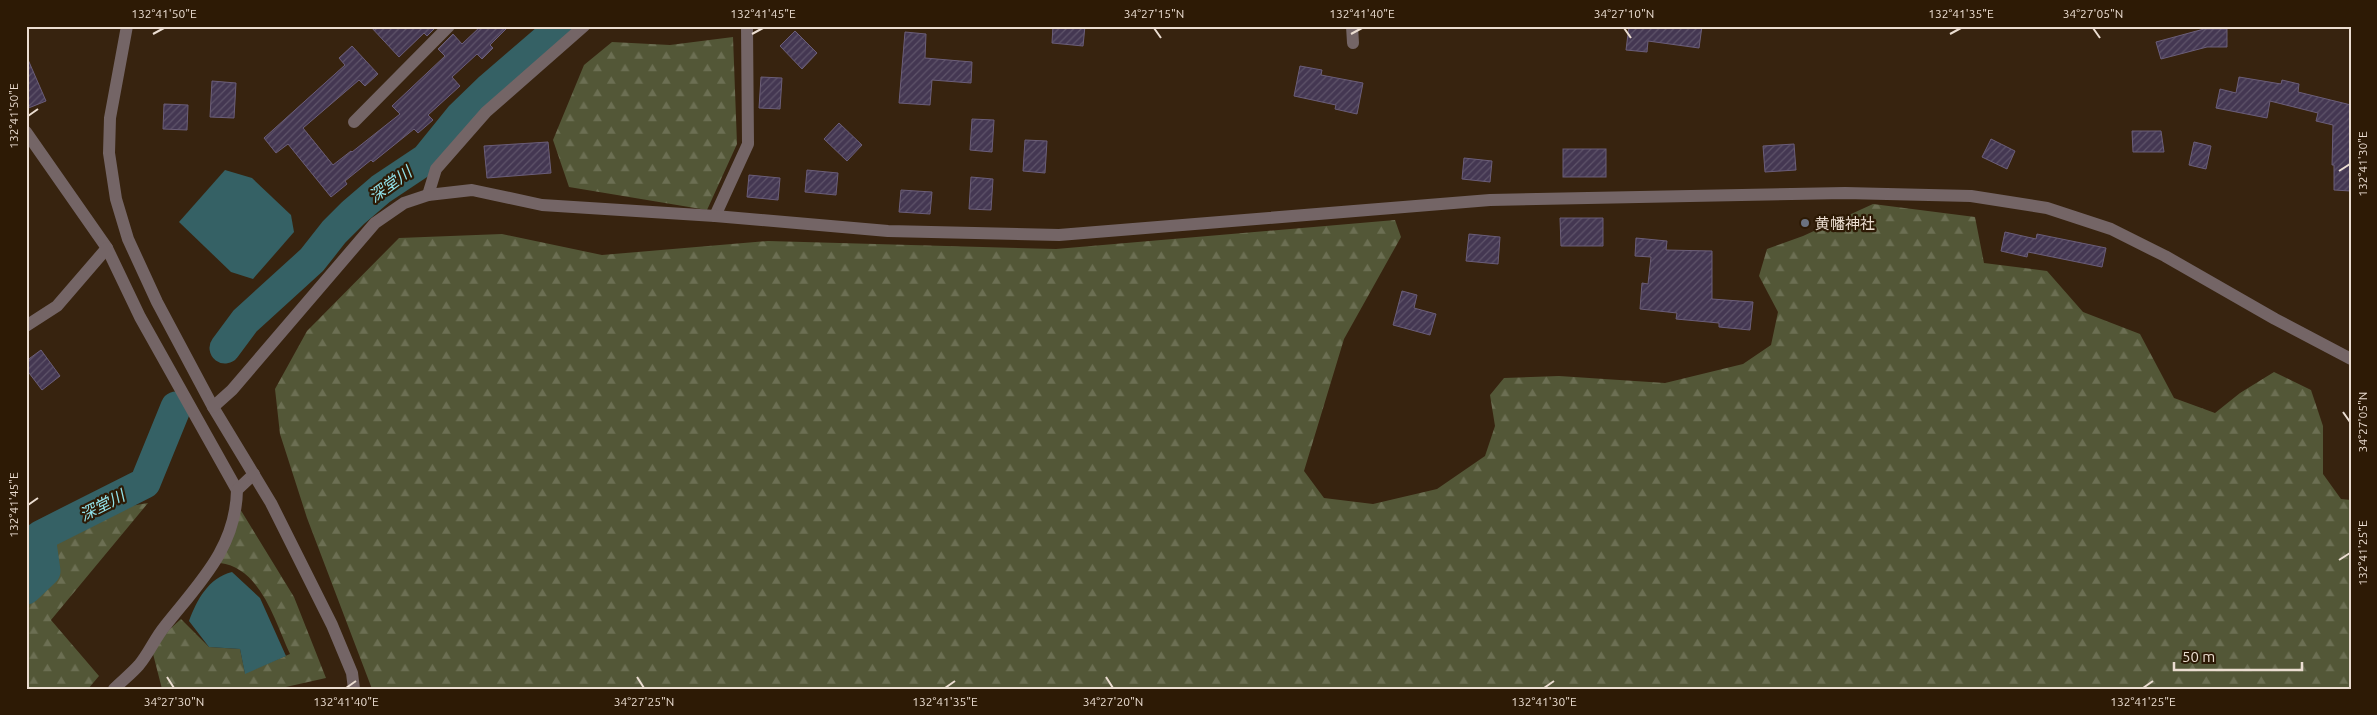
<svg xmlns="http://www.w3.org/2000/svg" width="2377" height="715" font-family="Ubuntu,'Noto Sans JP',sans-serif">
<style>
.forest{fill:url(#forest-firs)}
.water{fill:#356165}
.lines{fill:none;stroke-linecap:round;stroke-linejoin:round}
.river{stroke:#356165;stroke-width:31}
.building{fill:url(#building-hatch);stroke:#6b5e79}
.minor{stroke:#746566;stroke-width:12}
.tertiary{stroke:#746566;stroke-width:12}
.ticks{fill:none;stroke:#ebddd1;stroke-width:2}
.worship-dot{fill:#6b7280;stroke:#2d1a05;stroke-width:2}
.labels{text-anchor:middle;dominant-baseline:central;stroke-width:4.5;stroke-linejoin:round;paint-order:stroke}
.poi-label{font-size:15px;fill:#ebddd1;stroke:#2d1a05;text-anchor:start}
.water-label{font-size:16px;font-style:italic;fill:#92e2ea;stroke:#2d1a05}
.neatline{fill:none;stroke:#ebddd1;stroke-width:2}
.ticks-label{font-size:12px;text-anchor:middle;fill:#ebddd1}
</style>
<defs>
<pattern id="forest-firs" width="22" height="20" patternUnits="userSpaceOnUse" patternTransform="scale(1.25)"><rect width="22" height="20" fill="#535737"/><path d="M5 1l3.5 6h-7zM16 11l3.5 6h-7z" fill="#6c6f53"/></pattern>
<pattern id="building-hatch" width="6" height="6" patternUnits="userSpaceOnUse" patternTransform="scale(1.25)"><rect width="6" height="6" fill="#443752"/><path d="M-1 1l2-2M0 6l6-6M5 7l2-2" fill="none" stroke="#5f546a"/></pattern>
</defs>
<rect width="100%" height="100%" fill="#37230f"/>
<!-- forest -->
<g class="forest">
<path d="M733,37L737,144L707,210L569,187L553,140L584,65L612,42L670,45Z"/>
<path d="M1873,204L1975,217L1984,263L2047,271L2083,312L2140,334L2174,398L2215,413L2240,393L2274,372L2311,390L2323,426V474L2341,499L2351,500V689H372L307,518L280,434L275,389L307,331L399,238L502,234L602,255L768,241L1056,249L1395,220L1401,237L1344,339L1304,471L1324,498L1373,504L1437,489L1485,456L1495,426L1490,395L1504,378L1559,376L1665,383L1743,364L1771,345L1778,312L1759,276L1767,249L1803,236Z"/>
<path d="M148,503L51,620L99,676L88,689H26V557L83,514Z"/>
<path d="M237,504L294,597L326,678L277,689H162L151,646L181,619L209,647L240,649L245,673L290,654C275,622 261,568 220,563Z"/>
</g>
<!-- water -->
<g class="water">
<path d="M225,170L252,178L291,215L294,232L253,279L231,272L179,222Z"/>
<path d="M232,572L260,598L286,656L245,674L240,649L209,647L189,621C197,600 208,578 232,572Z"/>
</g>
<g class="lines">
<!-- river -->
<g class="river">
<path d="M225,348L245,321L312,260L334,232L353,213L381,189L426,159L460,117L490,88L562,26"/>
<path d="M26,589L45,571L40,536L145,483L176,407"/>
</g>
</g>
<!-- building -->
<g class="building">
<path d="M370,26H437L427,36L424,33L399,57Z"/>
<path d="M481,26H509L490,45L493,48L482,59L477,54L452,77L460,86L428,115L433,120L418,133L414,129L373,162L371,160L345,181L347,184L331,197L288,144L276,153L264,138L345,65L339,58L352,46L378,74L365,86L359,80L303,128L333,165L351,151L352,152L400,114L392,106L445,56L438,49L453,34L462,44Z"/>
<path d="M1053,26H1085L1083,46L1052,43Z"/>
<path d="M1629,26H1702L1699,48L1648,41L1647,52L1626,50Z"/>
<path d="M2204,29H2227V47H2207L2161,59L2156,42Z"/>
<path d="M795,31L817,53L802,69L780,46Z"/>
<path d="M905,32L926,34L925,58L972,62L971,83L932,80L930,105L899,103Z"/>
<path d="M26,55L46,101L26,109Z"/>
<path d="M1300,66L1322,70L1321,75L1363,83L1357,114L1335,109L1336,105L1294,96Z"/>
<path d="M761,77L782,78L780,109L759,108Z"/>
<path d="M2239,77L2281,84L2282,80L2299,84L2298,92L2351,105V191L2334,190V165H2332L2333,125L2316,121L2318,113L2270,101L2267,118L2216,108L2220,89L2236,93Z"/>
<path d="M212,81L236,83L234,118L210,117Z"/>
<path d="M164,104L188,105L187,130L163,129Z"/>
<path d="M972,119L994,120L992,152L970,150Z"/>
<path d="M839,123L862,145L847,161L824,139Z"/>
<path d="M2132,131H2161L2164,152H2133Z"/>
<path d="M1991,139L2015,151L2007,169L1982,157Z"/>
<path d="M1025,140L1047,141L1045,173L1023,171Z"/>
<path d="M548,142L551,173L487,178L484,146Z"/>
<path d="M2194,142L2211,146L2206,169L2189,165Z"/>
<path d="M1794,144L1796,170L1765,172L1763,146Z"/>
<rect x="1563" y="149" width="43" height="28"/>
<path d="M1464,158L1492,161L1490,182L1462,179Z"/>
<path d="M807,170L838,173L836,195L805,192Z"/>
<path d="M749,175L780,178L778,200L747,197Z"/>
<path d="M971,177L993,179L991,210L969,209Z"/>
<path d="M901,190L932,192L930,214L899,212Z"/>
<path d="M1560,218H1603V246H1561Z"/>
<path d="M2005,232L2036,239L2037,234L2106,248L2102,267L2028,252L2027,257L2001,251Z"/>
<path d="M1469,234L1500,237L1498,264L1466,261Z"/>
<path d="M1636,238L1667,241L1666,250L1712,251V299L1753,302L1750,330L1719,327V323L1676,319L1677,313L1640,309L1642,283L1648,284L1651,257L1635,256Z"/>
<path d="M1402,291L1417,295L1414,308L1436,314L1430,335L1393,325Z"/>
<path d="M41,350L60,376L42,390L26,369V361Z"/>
</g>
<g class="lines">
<!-- minor -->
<g class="minor">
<path d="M1352,26L1353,43"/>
<path d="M354,122L449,26"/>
<path d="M26,132L107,248L140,317L237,490"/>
<path d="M428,195L436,169L486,112L584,26"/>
<path d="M715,216L748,144L747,26"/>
<path d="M26,326L57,306L107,248"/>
<path d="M114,689C122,681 132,673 139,665C149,653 155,638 165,626C199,583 236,548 237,490L254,474"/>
</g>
<!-- tertiary -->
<g class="tertiary">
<path d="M127,26L110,118L109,153L116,199L128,239L157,302L213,407L271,503L332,625L352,673L354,689"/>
<path d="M213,407L232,390L375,223L404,203L428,195L472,190L542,205L715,216L888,231L1059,235L1490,200L1845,193L1971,196L2047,208L2111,229L2165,256L2275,319L2351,359"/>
</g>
</g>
<!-- ticks -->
<path class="ticks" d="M1154,28L1161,38M1624,28L1631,38M2093,28L2100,38M153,34L164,28M752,34L763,28M1351,34L1362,28M1950,34L1961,28M28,116L38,109M2339,171L2350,164M2343,412L2350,422M28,505L38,498M2339,560L2350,553M167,677L174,688M637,677L644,688M1106,677L1113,688M346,688L356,681M945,688L955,681M1544,688L1554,681M2143,688L2153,681"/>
<!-- markers -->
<circle class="worship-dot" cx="1805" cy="223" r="5"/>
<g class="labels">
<!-- poi labels -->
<g class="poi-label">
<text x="1815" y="223">黄幡神社</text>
</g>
<!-- water labels -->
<g class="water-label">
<text transform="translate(390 184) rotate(-36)">深堂川</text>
<text transform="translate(102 505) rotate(-27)">深堂川</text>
</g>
</g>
<!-- border -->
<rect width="2377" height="715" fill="none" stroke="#2d1a05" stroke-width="55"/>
<!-- scale -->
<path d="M2174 662v8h128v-8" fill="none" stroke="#ebddd1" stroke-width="2.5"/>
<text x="2182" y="662" font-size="15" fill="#ebddd1" stroke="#2d1a05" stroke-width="4" paint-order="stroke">50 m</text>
<rect x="28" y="28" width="2322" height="660" class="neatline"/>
<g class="ticks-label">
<text x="164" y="18">132°41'50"E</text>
<text x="763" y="18">132°41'45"E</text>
<text x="1154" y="18">34°27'15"N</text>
<text x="1362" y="18">132°41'40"E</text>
<text x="1624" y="18">34°27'10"N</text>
<text x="1961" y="18">132°41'35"E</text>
<text x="2093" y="18">34°27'05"N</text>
<text transform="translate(14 116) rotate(-90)" y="4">132°41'50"E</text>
<text transform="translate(2363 164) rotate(-90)" y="4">132°41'30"E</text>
<text transform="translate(2363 422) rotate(-90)" y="4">34°27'05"N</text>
<text transform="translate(14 505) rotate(-90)" y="4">132°41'45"E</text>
<text transform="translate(2363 553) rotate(-90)" y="4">132°41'25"E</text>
<text x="174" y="706">34°27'30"N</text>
<text x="346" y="706">132°41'40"E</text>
<text x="644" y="706">34°27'25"N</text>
<text x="945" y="706">132°41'35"E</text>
<text x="1113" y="706">34°27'20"N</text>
<text x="1544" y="706">132°41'30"E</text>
<text x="2143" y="706">132°41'25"E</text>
</g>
</svg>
